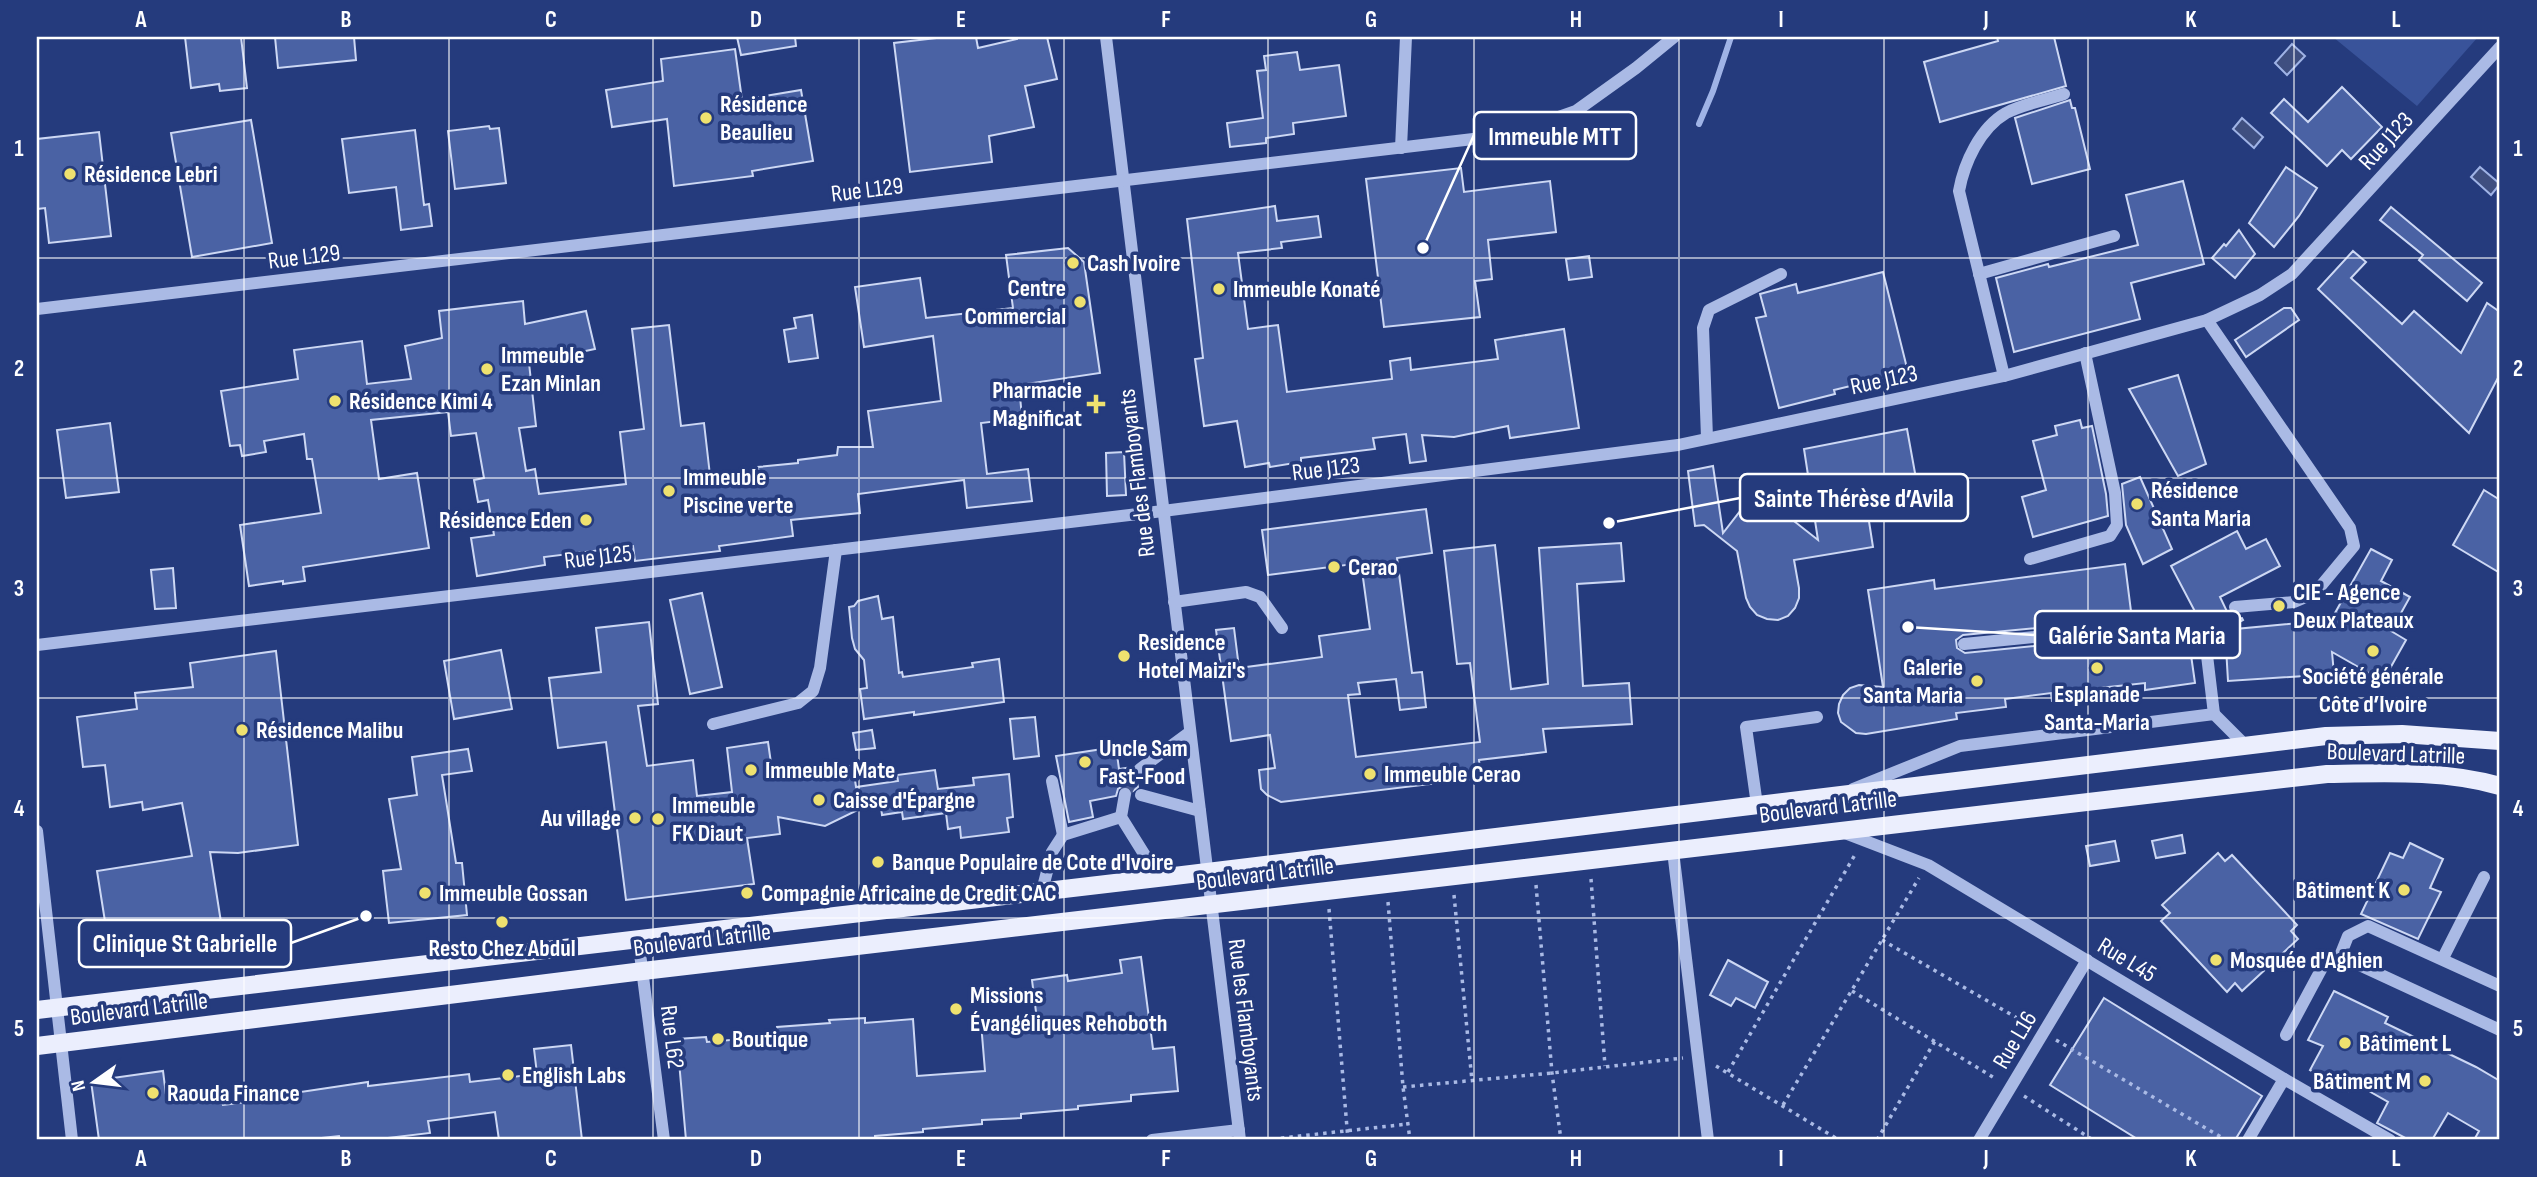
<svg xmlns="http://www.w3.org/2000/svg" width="2537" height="1177" font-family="'Sofia Sans Condensed',sans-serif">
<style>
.green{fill:#39539a}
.water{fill:#3f4f80;stroke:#9fb3e6;stroke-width:2}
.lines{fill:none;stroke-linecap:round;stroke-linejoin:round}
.stream{stroke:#9fb3e6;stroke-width:6}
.building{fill:#4a62a4;stroke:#cdd8f4;stroke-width:2}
.minor-tunnel{stroke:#465890;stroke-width:12;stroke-dasharray:12 6;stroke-linecap:butt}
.path{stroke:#aabae5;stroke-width:3.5;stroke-dasharray:3.5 5;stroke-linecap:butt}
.minor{stroke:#aabae5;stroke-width:12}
.major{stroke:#ebeefd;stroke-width:18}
.grid{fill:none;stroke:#fff;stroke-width:2;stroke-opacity:0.55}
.poi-dot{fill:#eee16f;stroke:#253b7d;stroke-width:2.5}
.labels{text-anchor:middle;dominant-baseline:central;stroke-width:7;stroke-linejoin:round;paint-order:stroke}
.poi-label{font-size:24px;font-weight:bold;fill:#fff;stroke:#253b7d;text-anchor:start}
.street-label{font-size:24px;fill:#fff;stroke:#253b7d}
.leader{fill:none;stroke:#fff;stroke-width:2.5}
.callout-dot{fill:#fff;stroke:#253b7d;stroke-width:2.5}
.callout{fill:#253b7d;stroke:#fff;stroke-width:2.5}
.callout-label{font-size:26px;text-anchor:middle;font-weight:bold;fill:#fff}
.neatline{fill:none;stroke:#fff;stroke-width:2.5}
.grid-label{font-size:23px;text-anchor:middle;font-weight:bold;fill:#fff}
</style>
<rect width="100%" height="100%" fill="#253b7d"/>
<!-- green -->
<path class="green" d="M2333,37H2478L2417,106Z"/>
<!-- water -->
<g class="water">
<path d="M2292,44L2305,56L2287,75L2275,63Z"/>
<path d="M2242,118L2263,137L2254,148L2233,129Z"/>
<path d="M2480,167L2500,184L2491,195L2471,177Z"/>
</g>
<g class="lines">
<!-- stream -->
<path class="stream" d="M1699,124L1713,91L1731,37"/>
</g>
<!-- building -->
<g class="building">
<path d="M185,37H241L247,88L220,91L219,84L191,88Z"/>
<path d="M275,37H354L356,60L278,68Z"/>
<path d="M737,37H795L796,46L741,55Z"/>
<path d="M945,37H976L978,48L1017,39V37H1047L1057,79L1025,86L1034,127L989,136L992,162L910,172L894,43Z"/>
<path d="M1997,37H2054L2066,86L1940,122L1924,62L1998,41Z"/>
<path d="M735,49L742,100L801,90L813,161L752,171L753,176L674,186L667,119L612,127L606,90L663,81L661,59Z"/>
<path d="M1297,52L1300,70L1339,65L1346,116L1293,123L1294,134L1266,138V143L1230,147L1227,123L1263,118L1257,71L1266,70L1264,56Z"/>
<path d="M2342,87L2382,127L2351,159L2342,150L2327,166L2271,113L2284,99L2308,122Z"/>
<path d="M2070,100L2072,108H2075L2090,169L2032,184L2015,118Z"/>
<path d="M251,120L272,243L192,257L171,133Z"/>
<path d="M489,126L490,129L499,128L506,183L455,189L448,131Z"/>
<path d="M415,130L424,205L429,204L432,226L401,230L396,187L349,193L342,139Z"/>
<path d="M99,132L111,236L49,243L45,208L37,209V139Z"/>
<path d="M2286,167L2317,188L2299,216L2274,247L2249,223Z"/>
<path d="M1461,168L1464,192L1550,181L1556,232L1488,240L1492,279L1475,281L1480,317L1384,327L1366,179Z"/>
<path d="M2183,181L2204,264L2131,283L2140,319L2014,352L1996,278L2048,264L2049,267L2138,245L2126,195Z"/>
<path d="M1275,206L1277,221L1318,216L1321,237L1281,242L1282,248L1238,253L1248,329L1278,325L1287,392L1392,379L1390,361L1410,358L1411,370L1498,359L1495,340L1564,329L1579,428L1510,438L1508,426L1454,437L1422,435L1426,461L1410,463L1406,434L1373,438L1375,449L1301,458V462L1270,467L1269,463L1245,467L1237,421L1204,426L1195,359L1203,358L1187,219Z"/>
<path d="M2391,207L2482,283L2467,301L2419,260L2423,255L2380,220Z"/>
<path d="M2239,230L2255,254L2235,278L2212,258L2224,244L2226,246Z"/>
<path d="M1068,248L1084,262L1100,373L1019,385L1022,418L981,423L987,474L1028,469L1032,501L967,508L964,480L858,494L860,513L791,520L793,536L719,546L720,551L635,561L633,546L544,557L545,565L477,576L471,538L494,535L488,500L478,502L474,480L484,478L476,433L451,436L448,412L371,420L379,479L417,473L429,548L303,567L305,581L283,584V581L249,586L240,525L321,513L312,459H307L304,434L264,441L266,452L242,456L240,445L230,446L221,391L298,379L294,350L362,341L367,384L411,379L405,346L442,338L439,311L523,301L525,324L586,311L595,349L529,363L536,426L519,428L526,471L535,469L539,494L626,484L620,432L644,429L632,329L669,325L681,426L704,423L711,484L759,479L758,467L798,463V460L837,455L838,447H873L868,411L941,401L933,336L864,347L855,287L920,278L926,318L1013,308L1006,255Z"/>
<path d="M2353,251L2366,262L2351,278L2402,324L2414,311L2461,353L2487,303L2500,312V374L2469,433L2318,289Z"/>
<path d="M1589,256L1592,277L1569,280L1566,259Z"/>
<path d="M1883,272L1908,372L1834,390L1835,394L1779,408L1756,318L1766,316L1760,294L1796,284L1798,293Z"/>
<path d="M2284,308H2291L2299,320L2246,357L2235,340Z"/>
<path d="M812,315L818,358L789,362L784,330L796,328L794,318Z"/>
<path d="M2178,375L2206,464L2178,476L2129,389Z"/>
<path d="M2080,420L2082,428L2092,426L2106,494L2108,516L2033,537L2022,497L2046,490L2033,441L2057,435L2055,426Z"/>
<path d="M110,423L119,492L66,498L57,430Z"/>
<path d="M1907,429L1921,506L1868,515L1873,547L1794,560L1799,588V598L1795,608L1788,616L1778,620L1767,619L1757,615L1750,607L1746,598L1737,551L1704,525L1695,526L1688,471L1713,466L1723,533L1744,506L1759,518L1771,503L1818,540L1804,449Z"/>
<path d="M1124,452L1126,495L1107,496L1106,453Z"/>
<path d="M2140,477L2172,549L2143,564L2126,525L2122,484Z"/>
<path d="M2484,490L2500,500V573L2453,545Z"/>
<path d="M1426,509L1432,553L1397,558L1412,673L1422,672L1426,707L1400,710L1396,679L1358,683L1360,694L1348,695L1356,757L1480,742L1470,663L1457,664L1444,551L1495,545L1511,689L1548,684L1539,548L1621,543L1624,581L1577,584L1583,686L1629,683L1632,724L1543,729L1546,752L1479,760L1481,778L1281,802L1267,795L1261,789L1259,770L1275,768L1270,735L1231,741L1216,630L1234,628L1239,668L1322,657L1319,636L1370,629L1361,563L1268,575L1262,530Z"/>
<path d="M2237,531L2246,549L2266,539L2280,566L2220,597L2231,620L2242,618L2243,620L2211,637L2201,623L2171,566Z"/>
<path d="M2371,549L2392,560L2381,581L2410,597L2391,631L2406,640L2383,681L2332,652L2334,674L2228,681L2225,630L2331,620Z"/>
<path d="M2125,564L2132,619L1963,635L1956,640L1957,648L1965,653L2184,631L2195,645L2190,648L2195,683L2145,690V683L2100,688L2101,695L2052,701L2051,693L2005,699L2006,707L1956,713L1957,719L1866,734L1856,733L1841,722L1838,713L1839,704L1843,695L1850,688L1859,685L1883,687L1868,590L1934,580L1935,589Z"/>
<path d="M173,568L176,608L155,609L151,570Z"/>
<path d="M702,593L722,687L690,694L670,600Z"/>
<path d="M878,596L882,619L893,617L899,673L902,672L903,677L973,667L972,663L999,659L1004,702L914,715V712L864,719L860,689L867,688L864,660L855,649L852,638L849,607L854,606L858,601Z"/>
<path d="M649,622L658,704L638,706L647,766L693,760L697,796L732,792L727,748L768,742L773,777L853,766L856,787L898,781L897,775L935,770L938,789L974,785L973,778L1009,774L1013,817L1007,818L1009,832L961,838L960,827L948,829L946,813L903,819L902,812L882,815L880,799L825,826L778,817L780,834L747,838L754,884L626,900L606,742L558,748L549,678L601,672L596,628Z"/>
<path d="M501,650L512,709L454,719L444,661Z"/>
<path d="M276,651L298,845L238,853L210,852L223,935L110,953L97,871L192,856L182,803L143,810L142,802L110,807L105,765L83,767L77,717L137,709L135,693L193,687L190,663Z"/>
<path d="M1035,717L1039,756L1014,759L1010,719Z"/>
<path d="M872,730L875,748L856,750L853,733Z"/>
<path d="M1116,747L1119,769L1132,767L1138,787L1133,791L1130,787L1123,786L1118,789L1116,796L1090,801L1093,817L1069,822L1056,756Z"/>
<path d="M468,749L472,771L442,775L456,863H462L467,915L389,923L383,871L401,869L389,799L417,795L412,757Z"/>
<path d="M2182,835L2185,853L2156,858L2152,841Z"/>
<path d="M2115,841L2119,861L2090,866L2086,846Z"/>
<path d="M2410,843L2443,859L2430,888L2441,892L2418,939L2361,914L2390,853L2403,858Z"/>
<path d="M2218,853L2225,861L2232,855L2297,925L2291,931L2298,939L2242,991L2235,983L2227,992L2161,921L2170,913L2162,905Z"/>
<path d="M1141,957L1153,1049L1174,1047L1178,1091L1131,1095V1101L1078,1106V1109L1021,1114V1118L982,1120V1124L923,1129V1132L875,1136V1140H686L677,1039L706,1037L707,1042L778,1036L777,1027L830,1023L829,1020L865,1018V1023L913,1019L917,1076L985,1071L981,1023L1037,1020L1032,980L1067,975L1068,981L1122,973L1120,960Z"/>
<path d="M1728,960L1768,982L1755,1008L1736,998L1731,1006L1710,995Z"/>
<path d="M2334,991L2388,1017L2385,1023L2476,1067L2500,1081V1140H2474L2479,1131L2448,1113L2432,1140H2409L2377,1123L2388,1102L2353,1082L2348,1091L2310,1070L2323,1046L2308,1040Z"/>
<path d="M2104,998L2262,1096L2235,1140H2139L2050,1085Z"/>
<path d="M571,1045L582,1140H499L495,1112L428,1121L430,1133L371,1140H340L339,1136L303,1140H99L91,1081L163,1071L167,1103L221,1096L223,1105L288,1097L287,1094L368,1082V1086L469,1074L470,1082L537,1074L534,1049Z"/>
</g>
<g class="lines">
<!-- minor-tunnel -->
<path class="minor-tunnel" d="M1125,794L1135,773L1140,769"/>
<!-- path -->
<g class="path">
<path d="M1591,879L1605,1066"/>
<path d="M1536,885L1552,1073L1561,1140"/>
<path d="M1454,895L1472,1081"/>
<path d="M1388,902L1403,1087L1410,1140"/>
<path d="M1329,909L1348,1140"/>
<path d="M1882,940L2031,1026"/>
<path d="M1852,991L1996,1079"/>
<path d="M2056,1040L2226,1140"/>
<path d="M1716,1066L1839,1140"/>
<path d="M1728,1072L1856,853"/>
<path d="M1403,1087L1552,1073L1683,1058"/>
<path d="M2024,1096L2093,1140"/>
<path d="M1783,1105L1919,878"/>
<path d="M1264,1140L1408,1124"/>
<path d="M1877,1140L1935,1041"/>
</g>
<!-- minor -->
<g class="minor">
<path d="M1106,37L1240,1140"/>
<path d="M1401,148L1406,37"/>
<path d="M1979,274L2114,236"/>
<path d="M37,309L1507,135L1576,111L1636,68L1674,37"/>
<path d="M2207,320L2350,528L2354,546L2315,593L2294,602L2235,607"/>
<path d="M2004,376L1959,191C1964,163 1980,128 2006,113C2023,104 2046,100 2064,94"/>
<path d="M1707,438L1703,328L1709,310L1781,274"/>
<path d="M2030,559L2110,536L2117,525L2115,493L2085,353"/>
<path d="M1174,602L1246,592L1260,597L1282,628"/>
<path d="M1964,644L2187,622L2200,634L2206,647L2214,714"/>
<path d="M37,645L1163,511L1678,445L2004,376L2207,320L2260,295L2292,274L2500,47"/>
<path d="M713,724L798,703L813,691L820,668L836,550"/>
<path d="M1140,769L1190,732"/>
<path d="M1052,781L1063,835"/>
<path d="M1853,789L1960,746L2214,714L2246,746"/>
<path d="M1125,794L1121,817L1159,878"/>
<path d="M1141,795L1200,811"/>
<path d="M1757,805L1746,727L1817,717"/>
<path d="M37,831L72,1140"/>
<path d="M1842,832L1928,865L2284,1079L2390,1140"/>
<path d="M1673,851L1708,1140"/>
<path d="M1042,891L1052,852L1063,835L1121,817"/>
<path d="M638,938L664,1140"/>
<path d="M2340,956L2348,936L2368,926L2500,986"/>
<path d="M2443,958L2484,877"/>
<path d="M2286,1035L2323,966L2340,956L2500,1030"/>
<path d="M1152,1140L1239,1130"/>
<path d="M1979,1140L2087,960"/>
<path d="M2248,1140L2284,1079"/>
</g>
<!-- major -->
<g class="major">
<path d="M37,1010L1166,877L2326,736L2402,734L2500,741"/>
<path d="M37,1046L643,971L2327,774C2384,773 2445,770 2500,786"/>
</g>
</g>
<!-- grid -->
<path class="grid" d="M244,37V1140M449,37V1140M653,37V1140M859,37V1140M1064,37V1140M1268,37V1140M1474,37V1140M1679,37V1140M1884,37V1140M2088,37V1140M2294,37V1140M37,258H2500M37,478H2500M37,698H2500M37,918H2500"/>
<!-- markers -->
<g class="poi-dot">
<circle cx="706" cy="118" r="7"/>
<circle cx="70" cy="174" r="7"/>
<circle cx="1073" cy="263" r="7"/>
<circle cx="1219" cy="289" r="7"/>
<circle cx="1080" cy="302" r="7"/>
<circle cx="487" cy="369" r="7"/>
<circle cx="335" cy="401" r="7"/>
<path d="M1092.5 393.5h7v7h7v7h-7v7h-7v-7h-7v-7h7z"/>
<circle cx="669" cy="491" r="7"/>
<circle cx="2137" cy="504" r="7"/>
<circle cx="586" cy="520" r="7"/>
<circle cx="1334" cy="567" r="7"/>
<circle cx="2279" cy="606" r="7"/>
<circle cx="2373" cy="651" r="7"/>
<circle cx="1124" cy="656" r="7"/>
<circle cx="2097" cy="668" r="7"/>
<circle cx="1977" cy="681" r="7"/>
<circle cx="242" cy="730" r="7"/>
<circle cx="1085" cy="762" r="7"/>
<circle cx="751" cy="770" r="7"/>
<circle cx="1370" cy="774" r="7"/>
<circle cx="819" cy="800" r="7"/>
<circle cx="635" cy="818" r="7"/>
<circle cx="658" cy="819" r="7"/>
<circle cx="878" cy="862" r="7"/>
<circle cx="2404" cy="890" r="7"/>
<circle cx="425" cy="893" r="7"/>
<circle cx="747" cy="893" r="7"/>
<circle cx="502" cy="922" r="7"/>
<circle cx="2216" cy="960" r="7"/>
<circle cx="956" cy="1009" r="7"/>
<circle cx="718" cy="1039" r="7"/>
<circle cx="2345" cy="1043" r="7"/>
<circle cx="508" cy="1075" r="7"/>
<circle cx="2425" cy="1081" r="7"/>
<circle cx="153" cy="1093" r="7"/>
</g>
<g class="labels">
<!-- poi labels -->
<g class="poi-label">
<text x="720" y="104">Résidence<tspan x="720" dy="28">Beaulieu</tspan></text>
<text x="84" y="174">Résidence Lebri</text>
<text x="1087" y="263">Cash Ivoire</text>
<text x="1066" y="288" text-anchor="end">Centre<tspan x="1066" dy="28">Commercial</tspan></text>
<text x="1233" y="289">Immeuble Konaté</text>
<text x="501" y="355">Immeuble<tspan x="501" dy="28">Ezan Minlan</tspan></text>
<text x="1082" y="390" text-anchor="end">Pharmacie<tspan x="1082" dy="28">Magnificat</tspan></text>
<text x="349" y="401">Résidence Kimi 4</text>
<text x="683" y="477">Immeuble<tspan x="683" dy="28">Piscine verte</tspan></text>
<text x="2151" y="490">Résidence<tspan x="2151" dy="28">Santa Maria</tspan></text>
<text x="572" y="520" text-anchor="end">Résidence Eden</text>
<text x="1348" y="567">Cerao</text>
<text x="2293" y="592">CIE - Agence<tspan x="2293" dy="28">Deux Plateaux</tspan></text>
<text x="1138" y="642">Residence<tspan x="1138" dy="28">Hotel Maizi's</tspan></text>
<text x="1963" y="667" text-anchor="end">Galerie<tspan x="1963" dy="28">Santa Maria</tspan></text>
<text x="2373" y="676" text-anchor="middle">Société générale<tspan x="2373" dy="28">Côte d’Ivoire</tspan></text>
<text x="2097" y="694" text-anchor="middle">Esplanade<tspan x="2097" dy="28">Santa-Maria</tspan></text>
<text x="256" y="730">Résidence Malibu</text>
<text x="1099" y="748">Uncle Sam<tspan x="1099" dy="28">Fast-Food</tspan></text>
<text x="765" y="770">Immeuble Mate</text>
<text x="1384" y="774">Immeuble Cerao</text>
<text x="833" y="800">Caisse d'Épargne</text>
<text x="672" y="805">Immeuble<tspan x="672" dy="28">FK Diaut</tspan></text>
<text x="621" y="818" text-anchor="end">Au village</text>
<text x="892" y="862">Banque Populaire de Cote d'Ivoire</text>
<text x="2390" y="890" text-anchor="end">Bâtiment K</text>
<text x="439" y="893">Immeuble Gossan</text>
<text x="761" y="893">Compagnie Africaine de Credit CAC</text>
<text x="502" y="948" text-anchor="middle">Resto Chez Abdul</text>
<text x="2230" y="960">Mosquée d'Aghien</text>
<text x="970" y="995">Missions<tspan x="970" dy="28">Évangéliques Rehoboth</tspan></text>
<text x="732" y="1039">Boutique</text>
<text x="2359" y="1043">Bâtiment L</text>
<text x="522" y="1075">English Labs</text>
<text x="2411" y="1081" text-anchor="end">Bâtiment M</text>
<text x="167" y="1093">Raouda Finance</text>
</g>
<!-- street labels -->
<g class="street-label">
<text transform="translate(2386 141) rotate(-48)">Rue J123</text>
<text transform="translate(867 190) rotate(-7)">Rue L129</text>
<text transform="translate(304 257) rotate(-7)">Rue L129</text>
<text transform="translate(1884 380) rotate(-12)">Rue J123</text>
<text transform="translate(1326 469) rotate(-7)">Rue J123</text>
<text transform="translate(1137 473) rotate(-97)">Rue des Flamboyants</text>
<text transform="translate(598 557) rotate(-7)">Rue J125</text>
<text transform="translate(2396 754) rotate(2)">Boulevard Latrille</text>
<text transform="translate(1828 807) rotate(-7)">Boulevard Latrille</text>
<text transform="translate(1265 874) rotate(-7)">Boulevard Latrille</text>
<text transform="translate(702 940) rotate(-7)">Boulevard Latrille</text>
<text transform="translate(2127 960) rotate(31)">Rue L45</text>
<text transform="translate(139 1009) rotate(-7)">Boulevard Latrille</text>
<text transform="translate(1246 1020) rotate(83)">Rue les Flamboyants</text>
<text transform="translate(672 1037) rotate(83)">Rue L62</text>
<text transform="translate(2015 1040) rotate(-59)">Rue L16</text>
</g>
</g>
<!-- callouts -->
<path class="leader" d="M1423 248L1474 135M1609 523L1740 498M1908 627L2035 635M366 916L291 943"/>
<g class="callout-dot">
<circle cx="1423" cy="248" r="7"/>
<circle cx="1609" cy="523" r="7"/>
<circle cx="1908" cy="627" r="7"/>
<circle cx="366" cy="916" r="7"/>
</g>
<g class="callout">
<rect x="1474" y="112" width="162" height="47" rx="7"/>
<rect x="1740" y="474" width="228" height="47" rx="7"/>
<rect x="2035" y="611" width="205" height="47" rx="7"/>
<rect x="79" y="920" width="212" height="47" rx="7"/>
</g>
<g class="callout-label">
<text x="1555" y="145">Immeuble MTT</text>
<text x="1854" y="507">Sainte Thérèse d’Avila</text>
<text x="2137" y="644">Galérie Santa Maria</text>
<text x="185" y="952">Clinique St Gabrielle</text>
</g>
<!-- border -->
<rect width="2537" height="1177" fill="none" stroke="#253b7d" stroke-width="77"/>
<!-- north arrow -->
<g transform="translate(94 1082) rotate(256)" stroke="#253b7d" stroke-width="5" paint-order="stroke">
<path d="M0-5L12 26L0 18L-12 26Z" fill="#ffffff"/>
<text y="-10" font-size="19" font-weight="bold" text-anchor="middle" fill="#ffffff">N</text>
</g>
<rect x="38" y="38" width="2460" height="1100" class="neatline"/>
<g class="grid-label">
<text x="141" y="27">A</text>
<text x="346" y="27">B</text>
<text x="551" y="27">C</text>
<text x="756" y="27">D</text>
<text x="961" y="27">E</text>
<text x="1166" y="27">F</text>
<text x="1371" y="27">G</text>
<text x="1576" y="27">H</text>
<text x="1781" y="27">I</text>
<text x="1986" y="27">J</text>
<text x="2191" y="27">K</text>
<text x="2396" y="27">L</text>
<text x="19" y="156">1</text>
<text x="2518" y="156">1</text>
<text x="19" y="376">2</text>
<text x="2518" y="376">2</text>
<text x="19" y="596">3</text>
<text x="2518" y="596">3</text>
<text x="19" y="816">4</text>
<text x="2518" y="816">4</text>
<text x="19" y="1036">5</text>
<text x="2518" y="1036">5</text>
<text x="141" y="1166">A</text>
<text x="346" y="1166">B</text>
<text x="551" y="1166">C</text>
<text x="756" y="1166">D</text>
<text x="961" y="1166">E</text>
<text x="1166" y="1166">F</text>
<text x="1371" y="1166">G</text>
<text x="1576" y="1166">H</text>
<text x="1781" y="1166">I</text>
<text x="1986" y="1166">J</text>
<text x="2191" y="1166">K</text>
<text x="2396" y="1166">L</text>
</g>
</svg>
